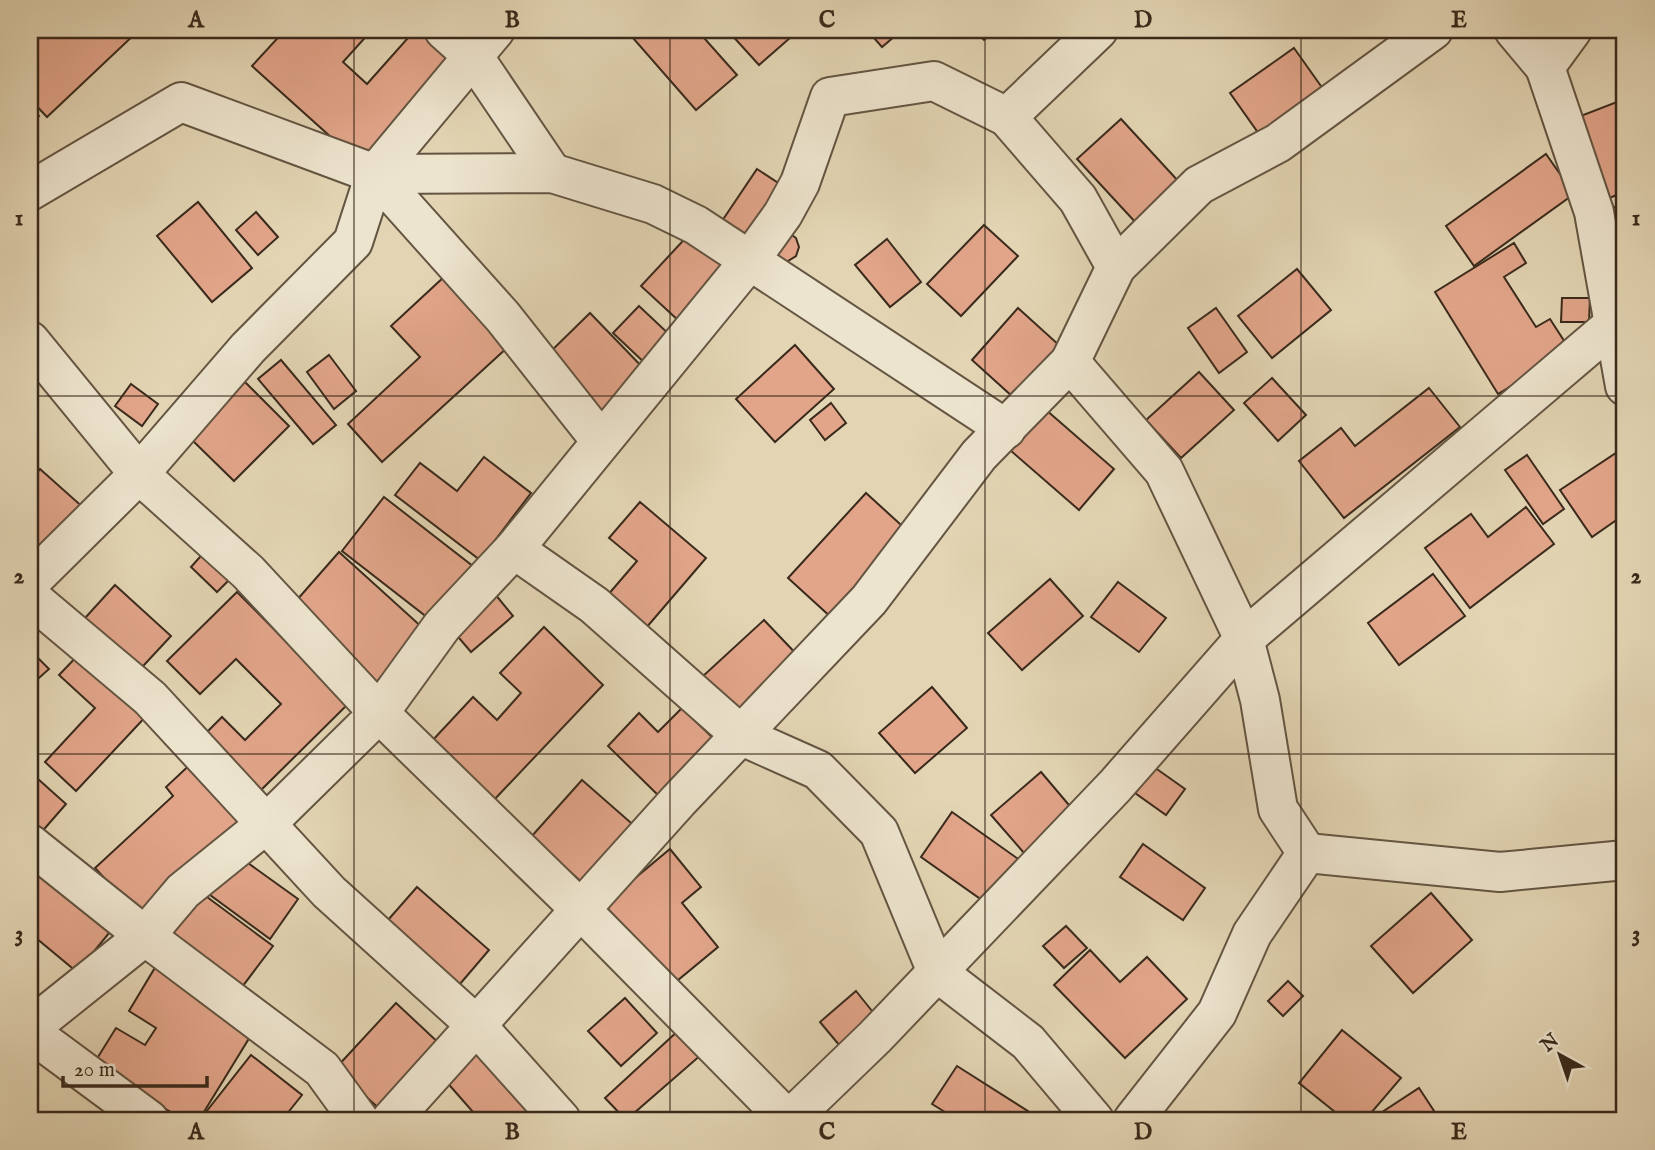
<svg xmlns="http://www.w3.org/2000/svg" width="1655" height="1150" font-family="'IM FELL English',serif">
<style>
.building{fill:#e2a58a;stroke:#3a2a1c;stroke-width:2}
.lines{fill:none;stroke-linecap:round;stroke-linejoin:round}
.street-casing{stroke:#645542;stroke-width:42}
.street{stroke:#ede4ce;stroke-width:38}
.grid{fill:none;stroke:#3a2a1c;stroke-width:2;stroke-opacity:0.55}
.neatline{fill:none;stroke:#3a2a1c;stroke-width:2.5}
.grid-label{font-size:23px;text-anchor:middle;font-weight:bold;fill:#3a2a1c}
</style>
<rect width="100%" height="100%" fill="#e3d5b4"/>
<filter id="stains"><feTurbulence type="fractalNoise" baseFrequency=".00286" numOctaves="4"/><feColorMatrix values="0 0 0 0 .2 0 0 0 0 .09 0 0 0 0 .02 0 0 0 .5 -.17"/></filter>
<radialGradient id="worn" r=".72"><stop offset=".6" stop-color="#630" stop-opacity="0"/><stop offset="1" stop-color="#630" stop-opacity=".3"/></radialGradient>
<!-- building -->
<g class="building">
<path d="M30,30H135L137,32L47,117L30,99Z"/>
<path d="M285,30H372L343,62L367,84L415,30H433L462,56L362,165L252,66Z"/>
<path d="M626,30H697L737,75L696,110Z"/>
<path d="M731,30H799L759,65L729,32Z"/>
<path d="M867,30H902L882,47Z"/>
<path d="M974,30H996L984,40Z"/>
<path d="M1294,48L1328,96L1264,141L1230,93Z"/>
<path d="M1622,100L1625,108V191L1610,198L1578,117Z"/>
<path d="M30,108L39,116L30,126Z"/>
<path d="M1121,119L1180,183L1137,224L1077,159Z"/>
<path d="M1546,154L1574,194L1474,266L1446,226Z"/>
<path d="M757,169L789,190L753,245L720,224Z"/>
<path d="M198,202L252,268L212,302L157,236Z"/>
<path d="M1625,203V285L1597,214Z"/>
<path d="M256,212L278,237L258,255L236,230Z"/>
<path d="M984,225L1018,256L961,316L927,284Z"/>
<path d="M693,230L731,266L679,321L641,286Z"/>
<path d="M788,232L796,238L799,247L796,256L788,261H778L771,238Z"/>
<path d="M887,239L921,282L890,307L855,265Z"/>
<path d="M1514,243L1526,263L1504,277L1536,327L1550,319L1570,350L1498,394L1435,292Z"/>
<path d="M1297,269L1331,310L1272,358L1238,316Z"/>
<path d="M445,276L509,346L382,462L348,424L420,357L391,326Z"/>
<path d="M1562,298H1590L1589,322H1561Z"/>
<path d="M639,306L673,338L648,366L613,333Z"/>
<path d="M1018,308L1060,346L1013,397L972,360Z"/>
<path d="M1216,308L1247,352L1219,373L1188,328Z"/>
<path d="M590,313L649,374L603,419L544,358Z"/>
<path d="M795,345L834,389L775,442L736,399Z"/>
<path d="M329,355L356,391L334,409L307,372Z"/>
<path d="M281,360L336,425L313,444L258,379Z"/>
<path d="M1199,372L1234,410L1181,458L1146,420Z"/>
<path d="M1272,378L1306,415L1278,441L1244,403Z"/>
<path d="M245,382L289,426L234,481L190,438Z"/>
<path d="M131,384L158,404L142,426L115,406Z"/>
<path d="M1429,388L1460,427L1344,518L1299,461L1341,428L1355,446Z"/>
<path d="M831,403L846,423L825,440L810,420Z"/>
<path d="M1045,409L1114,469L1079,510L1010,450Z"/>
<path d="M1622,449L1625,454V514L1592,537L1560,490Z"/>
<path d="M1527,455L1564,509L1543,524L1505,470Z"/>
<path d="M484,457L531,493L480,560L395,495L420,463L457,491Z"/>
<path d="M40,469L86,510L30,572V481Z"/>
<path d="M866,493L911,534L833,619L788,578Z"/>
<path d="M384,497L474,567L432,621L342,551Z"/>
<path d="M640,502L706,558L646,628L607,596L637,561L609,538Z"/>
<path d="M1526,507L1554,544L1470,608L1425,548L1471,514L1488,537Z"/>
<path d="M208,548L235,574L217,592L191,567Z"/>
<path d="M339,552L424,629L373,686L289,609Z"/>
<path d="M1433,574L1465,616L1399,665L1368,623Z"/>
<path d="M1050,579L1083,616L1022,670L988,633Z"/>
<path d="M1118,582L1166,618L1139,652L1091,617Z"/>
<path d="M115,585L171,636L131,679L76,628Z"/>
<path d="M490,588L513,616L471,652L448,625Z"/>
<path d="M237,592L348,704L252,799L196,743L222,717L245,740L281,704L236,659L200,694L167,661Z"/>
<path d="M764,620L802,660L740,717L702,677Z"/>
<path d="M544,627L603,685L493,801L431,742L473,697L497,720L521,693L500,673Z"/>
<path d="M83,650L150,712L76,791L45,762L95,708L59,675Z"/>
<path d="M32,652L49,669L30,686V654Z"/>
<path d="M932,687L967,728L915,773L879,733Z"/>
<path d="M682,708L718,743L662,799L608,746L639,713L658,732Z"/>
<path d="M197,758L253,818L143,920L95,868L173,796L166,787Z"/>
<path d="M1154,767L1185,789L1166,815L1135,793Z"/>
<path d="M1041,772L1074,811L1024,853L991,815Z"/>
<path d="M38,779L66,804L39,835L30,827V788Z"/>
<path d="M582,780L638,829L586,886L531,837Z"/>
<path d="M952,812L1021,861L989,905L921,857Z"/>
<path d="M1143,844L1205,888L1183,920L1120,877Z"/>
<path d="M670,849L701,887L682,903L718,947L672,985L604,904Z"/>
<path d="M234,853L298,899L270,939L206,892Z"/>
<path d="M30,865L110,932L77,972L30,933Z"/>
<path d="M417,887L489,950L454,991L381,928Z"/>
<path d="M1431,893L1472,940L1413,993L1371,946Z"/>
<path d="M203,894L273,946L239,991L169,939Z"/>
<path d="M1066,926L1087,948L1064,968L1043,946Z"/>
<path d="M1090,950L1120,982L1147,957L1187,999L1125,1058L1054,985Z"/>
<path d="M156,966L256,1027L199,1120H184L93,1065L116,1028L145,1045L156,1028L129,1011Z"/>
<path d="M1288,981L1303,996L1283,1016L1268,1001Z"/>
<path d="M856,991L876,1016L840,1046L820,1022Z"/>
<path d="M625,998L657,1033L621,1066L588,1031Z"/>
<path d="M396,1003L442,1046L382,1111L335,1069Z"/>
<path d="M679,1030L702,1054L626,1120L605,1098Z"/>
<path d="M1342,1030L1401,1078L1365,1120H1345L1299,1083Z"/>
<path d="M485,1044L551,1120H480L444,1079Z"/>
<path d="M251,1055L302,1095L282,1120H217L206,1112Z"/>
<path d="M957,1066L1042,1120H958L932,1104Z"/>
<path d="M1419,1088L1440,1120H1370Z"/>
<path d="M421,1107L434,1120H408Z"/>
</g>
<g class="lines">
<!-- street casing -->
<g class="street-casing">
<g id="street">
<path d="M444,30L473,56L552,173"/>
<path d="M1098,30L1007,117L1078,199L1116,267"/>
<path d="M1514,30L1545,67L1594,212L1625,386"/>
<path d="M1545,67L1572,30"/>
<path d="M375,174L503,317L601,441"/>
<path d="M30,191L181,102L375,174L552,173L653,204L696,225L1006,429"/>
<path d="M30,341L139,474L248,572L379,713L581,910L788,1120"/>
<path d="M514,549L594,605L742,736L818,770L879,832L937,972L1028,1042L1094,1120"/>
<path d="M30,582L139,474L248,348L353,242L375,174L495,30"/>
<path d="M30,597L150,698L329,892L475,1024L561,1120"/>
<path d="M30,844L145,936L322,1069L359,1120"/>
<path d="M1307,853L1500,872L1625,860"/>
<path d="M30,1028L145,936L183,891L266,824L379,713L442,626L514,549L750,260L783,214L800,183L830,97L934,81L1007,117"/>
<path d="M30,1032L149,1120"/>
<path d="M391,1120L679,800L869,600L979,455L1070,362"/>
<path d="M789,1120L875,1037L1115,786L1244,639L1613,325"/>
<path d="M1133,1120L1217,1013L1252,934L1307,853L1278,809L1260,700L1244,639L1164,471L1070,362L1116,267L1199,185L1278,143L1433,30"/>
</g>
</g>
<!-- street -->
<use href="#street" class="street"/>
</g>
<!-- grid -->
<path class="grid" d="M354,30V1120M670,30V1120M985,30V1120M1301,30V1120M30,396H1625M30,754H1625"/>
<!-- margin -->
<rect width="1655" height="1150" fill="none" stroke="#e3d5b4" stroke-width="77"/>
<!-- north arrow -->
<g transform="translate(1560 1055) rotate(320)" stroke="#ede4ce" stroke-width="5" paint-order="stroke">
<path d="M0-5L12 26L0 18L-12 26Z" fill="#3a2a1c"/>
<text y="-10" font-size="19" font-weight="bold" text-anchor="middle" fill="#3a2a1c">N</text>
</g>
<!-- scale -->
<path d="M63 1076v10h144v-10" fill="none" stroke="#3a2a1c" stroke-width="3.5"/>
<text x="74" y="1076" font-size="21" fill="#3a2a1c" stroke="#ede4ce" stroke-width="5" paint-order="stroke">20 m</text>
<rect x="38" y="38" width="1578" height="1074" class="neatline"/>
<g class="grid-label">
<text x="196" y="27">A</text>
<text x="512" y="27">B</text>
<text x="827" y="27">C</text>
<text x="1143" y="27">D</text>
<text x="1459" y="27">E</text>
<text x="19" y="225">1</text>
<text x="1636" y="225">1</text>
<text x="19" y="583">2</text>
<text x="1636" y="583">2</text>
<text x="19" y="941">3</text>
<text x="1636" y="941">3</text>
<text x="196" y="1139">A</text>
<text x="512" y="1139">B</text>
<text x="827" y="1139">C</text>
<text x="1143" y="1139">D</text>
<text x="1459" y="1139">E</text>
</g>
<rect width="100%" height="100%" filter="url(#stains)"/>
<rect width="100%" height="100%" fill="url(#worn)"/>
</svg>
